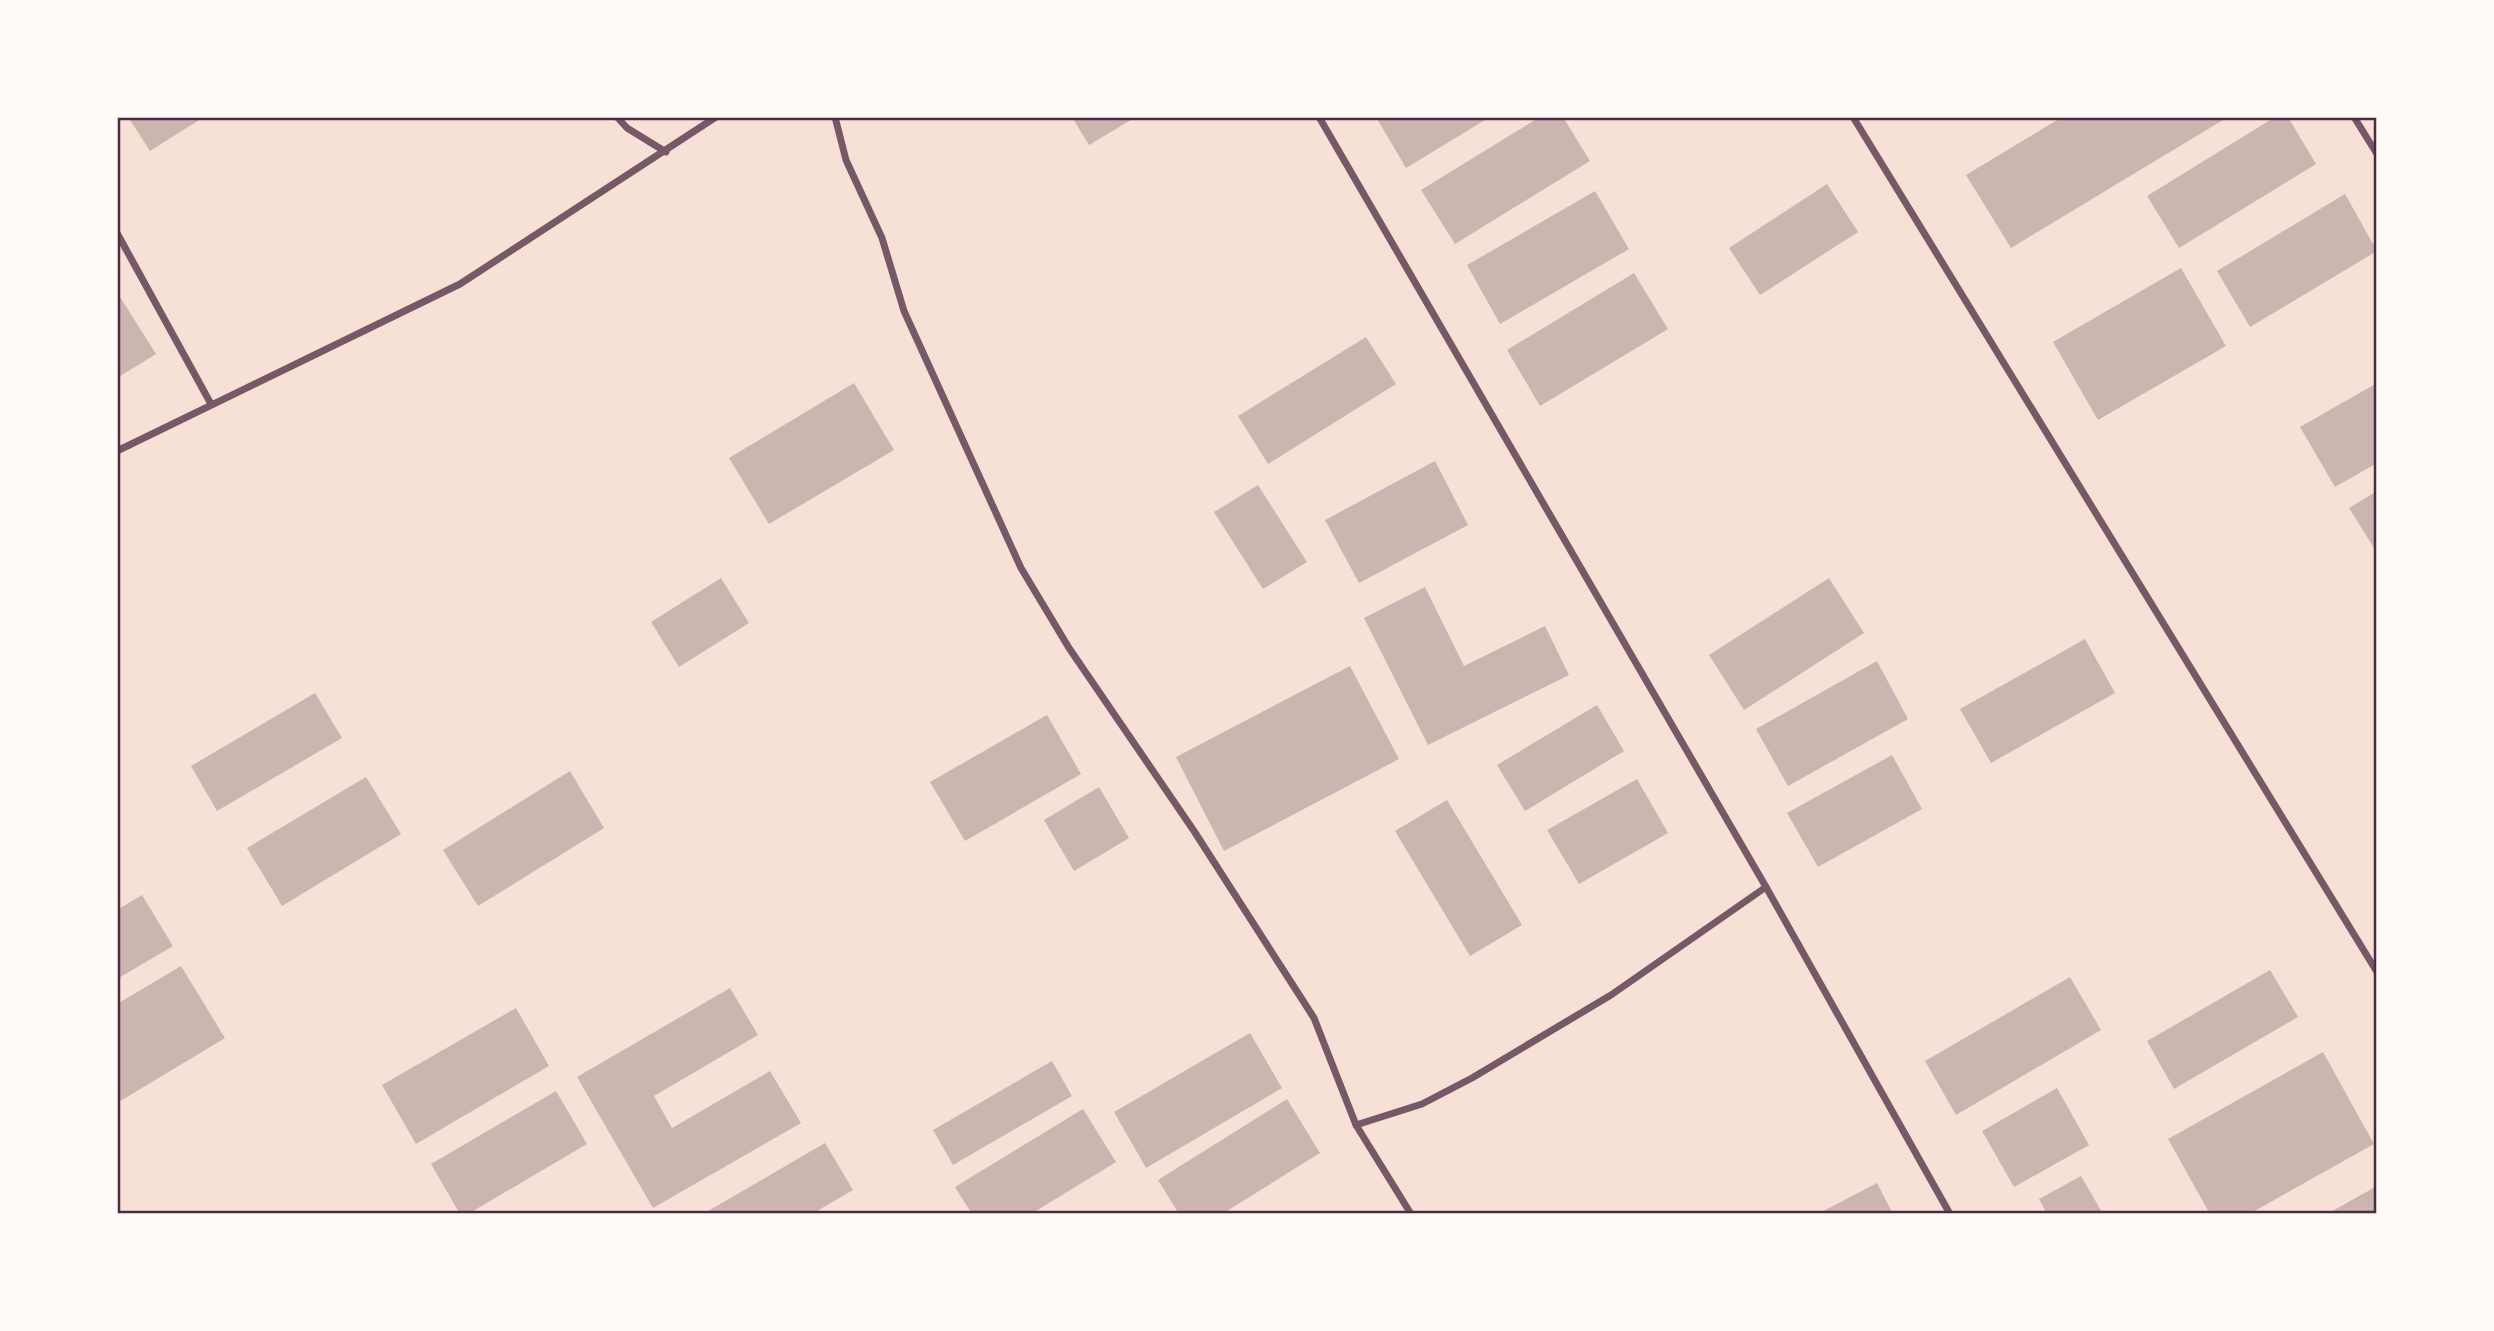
<svg xmlns="http://www.w3.org/2000/svg" width="2494" height="1331" font-family="Helvetica,sans-serif">
<style>
.building{fill:#ccb4b1}
.lines{fill:none;stroke-linecap:round;stroke-linejoin:round}
.minor{stroke:#755966;stroke-width:7}
.neatline{fill:none;stroke:#4a2c40;stroke-width:2.5}
</style>
<rect width="100%" height="100%" fill="#f7e1d7"/>
<!-- building -->
<g class="building">
<path d="M128,117H204L150,151Z"/>
<path d="M1072,117H1136L1089,145Z"/>
<path d="M1376,117H1490L1406,168Z"/>
<path d="M1540,117H1563L1590,161L1455,244L1421,190Z"/>
<path d="M2062,117H2228L2011,248L1966,175Z"/>
<path d="M2275,117H2288L2316,164L2179,248L2147,196Z"/>
<path d="M1827,184L1858,232L1760,295L1729,248Z"/>
<path d="M1595,191L1629,249L1500,324L1467,265Z"/>
<path d="M2345,194L2377,251L2250,327L2217,271Z"/>
<path d="M2181,268L2226,346L2098,420L2053,342Z"/>
<path d="M1634,273L1668,329L1540,406L1507,350Z"/>
<path d="M117,292L156,354L117,378Z"/>
<path d="M1366,337L1396,384L1268,464L1238,416Z"/>
<path d="M854,383L894,450L769,524L729,458Z"/>
<path d="M2377,383V463L2335,487L2300,427Z"/>
<path d="M1435,461L1468,525L1359,583L1325,520Z"/>
<path d="M1258,485L1307,562L1263,589L1214,512Z"/>
<path d="M2377,491V546L2374,548L2349,508Z"/>
<path d="M721,578L749,623L679,667L651,622Z"/>
<path d="M1829,578L1864,633L1744,710L1709,655Z"/>
<path d="M1425,587L1464,666L1545,626L1569,675L1428,745L1364,618Z"/>
<path d="M2085,639L2115,693L1991,763L1960,709Z"/>
<path d="M1877,661L1908,719L1788,786L1756,729Z"/>
<path d="M1350,666L1399,759L1224,851L1176,757Z"/>
<path d="M315,693L342,738L217,811L191,766Z"/>
<path d="M1597,705L1624,751L1525,811L1497,765Z"/>
<path d="M1047,715L1081,774L965,841L930,782Z"/>
<path d="M1892,755L1922,809L1818,867L1787,813Z"/>
<path d="M570,771L604,828L478,906L443,850Z"/>
<path d="M366,777L401,834L282,906L247,848Z"/>
<path d="M1637,779L1668,833L1579,884L1547,830Z"/>
<path d="M1099,787L1129,838L1074,871L1044,820Z"/>
<path d="M1447,800L1522,925L1470,956L1395,831Z"/>
<path d="M142,895L173,946L117,979V910Z"/>
<path d="M181,966L225,1038L117,1103V1004Z"/>
<path d="M2270,970L2298,1017L2174,1089L2147,1041Z"/>
<path d="M2070,977L2101,1030L1956,1115L1925,1061Z"/>
<path d="M730,988L758,1035L654,1096L672,1128L770,1071L801,1123L653,1208L577,1077Z"/>
<path d="M516,1008L549,1066L416,1144L382,1085Z"/>
<path d="M1250,1033L1282,1088L1146,1168L1114,1112Z"/>
<path d="M2323,1052L2374,1144L2249,1214H2210L2168,1139Z"/>
<path d="M1052,1061L1072,1096L953,1165L933,1130Z"/>
<path d="M2057,1088L2089,1145L2014,1187L1982,1131Z"/>
<path d="M556,1091L587,1144L468,1214H460L431,1164Z"/>
<path d="M1287,1099L1320,1153L1222,1214H1179L1158,1180Z"/>
<path d="M1083,1109L1116,1162L1031,1214H972L955,1187Z"/>
<path d="M825,1143L853,1190L812,1214H703Z"/>
<path d="M2081,1176L2103,1214H2047L2039,1199Z"/>
<path d="M1877,1183L1893,1214H1818Z"/>
<path d="M2377,1186V1214H2327Z"/>
</g>
<g class="lines">
<!-- minor -->
<g class="minor">
<path d="M617,117L627,128L666,152"/>
<path d="M835,117L846,160L882,238L904,311L1021,568L1069,648L1194,831L1314,1018L1356,1125L1411,1214"/>
<path d="M1319,117L1766,887L1950,1214"/>
<path d="M1853,117L2377,972"/>
<path d="M2354,117L2377,154"/>
<path d="M117,233L211,404"/>
<path d="M117,451L460,284L716,117"/>
<path d="M1356,1125L1422,1104L1472,1078L1611,995L1766,887"/>
</g>
</g>
<!-- border -->
<rect width="2494" height="1331" fill="none" stroke="#fffaf5" stroke-width="238"/>
<rect x="119" y="119" width="2256" height="1093" class="neatline"/>
</svg>
